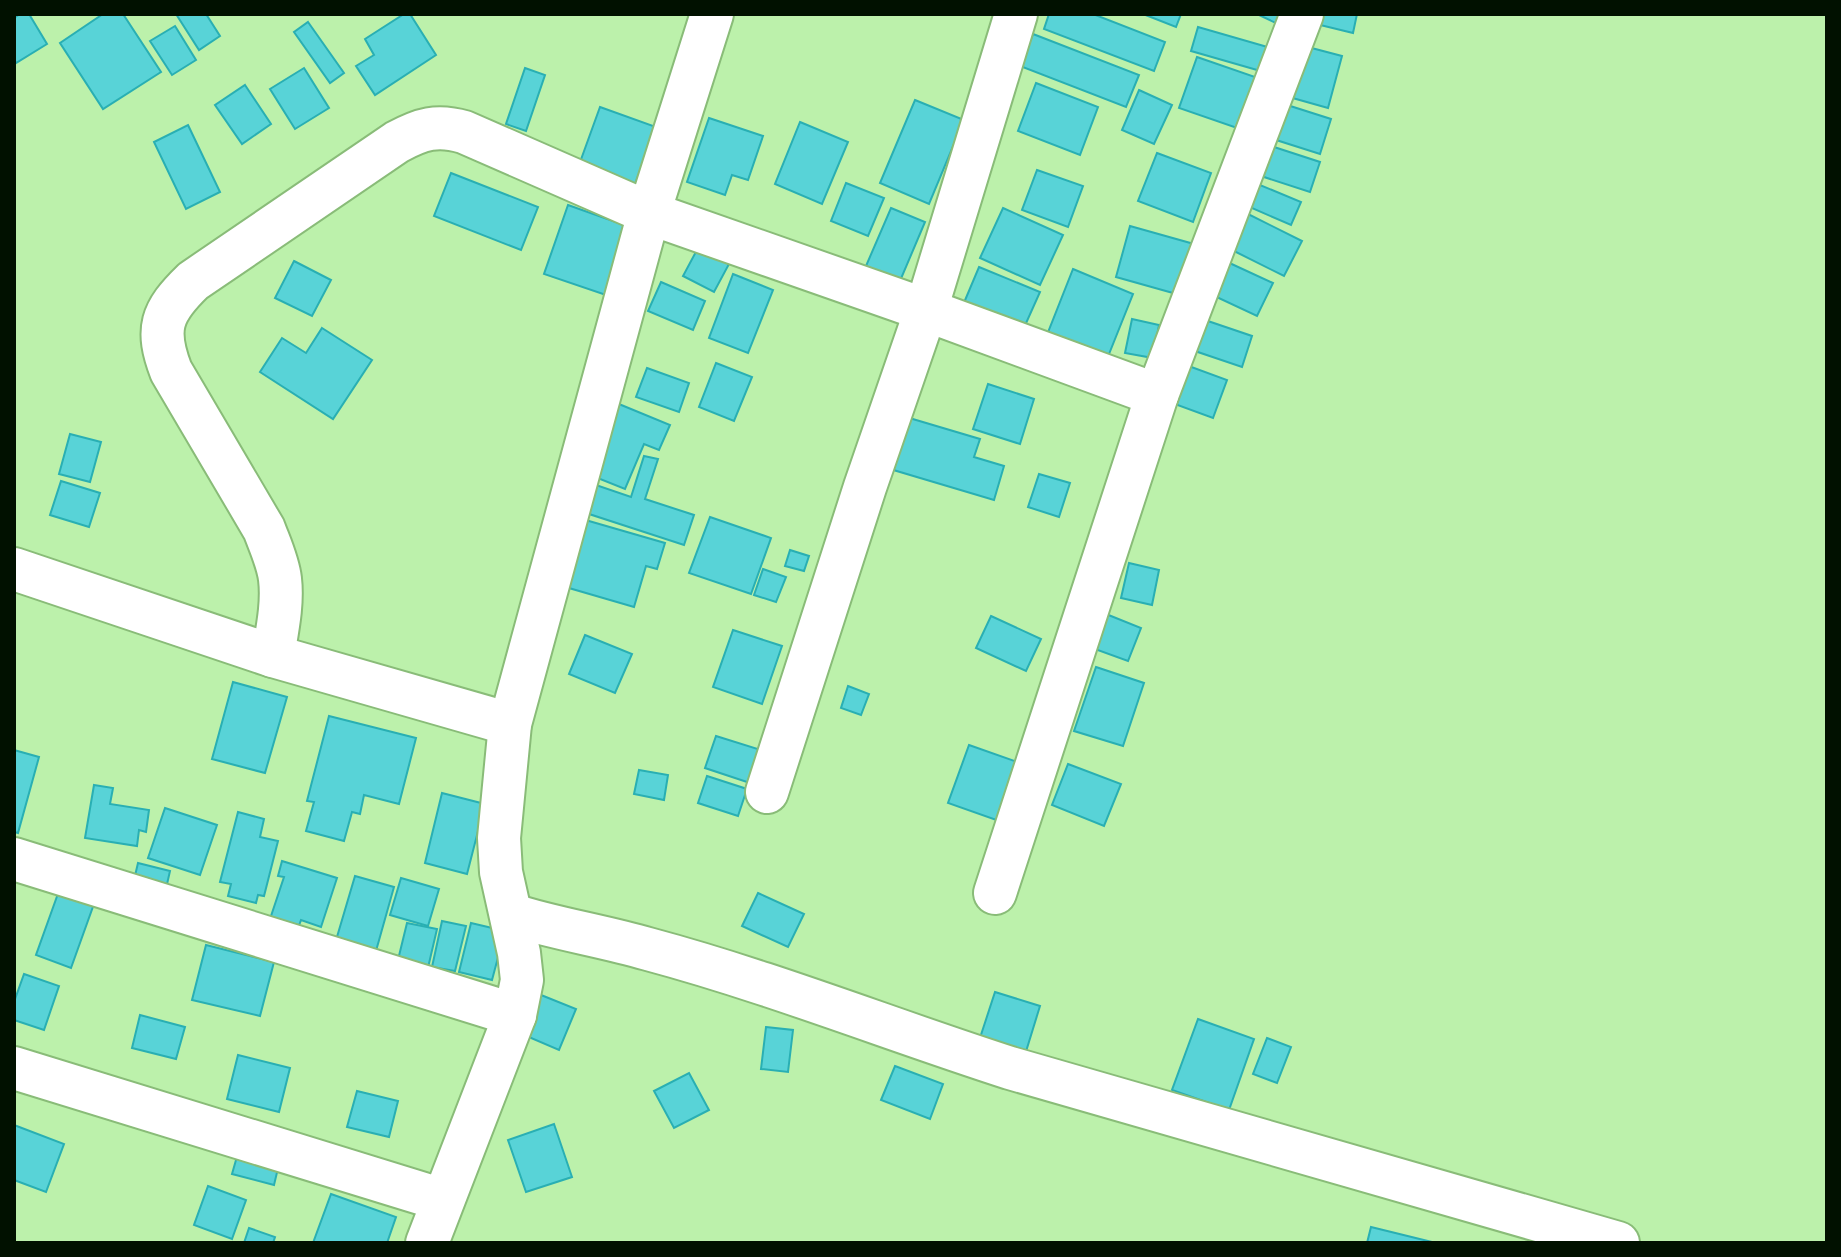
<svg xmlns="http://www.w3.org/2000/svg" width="1841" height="1257" font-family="Figtree,sans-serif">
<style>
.building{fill:#58d3d7;stroke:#29afb3;stroke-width:2}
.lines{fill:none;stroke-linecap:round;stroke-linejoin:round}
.minor-casing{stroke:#89bc78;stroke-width:46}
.minor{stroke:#fff;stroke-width:42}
</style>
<rect width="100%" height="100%" fill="#bcf1ab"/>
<!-- building -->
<g class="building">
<path d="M20,14H29L47,44L16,63L14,59V18Z"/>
<path d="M103,14H123L161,72L103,109L60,43Z"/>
<path d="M176,14H206L220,36L199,50Z"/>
<path d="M404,14H410L436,55L375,95L356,66L374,55L365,39Z"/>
<path d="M1049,14H1093L1165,42L1154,71L1044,29Z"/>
<path d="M1143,14H1181L1176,27Z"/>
<path d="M1257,14H1291L1284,27Z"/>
<path d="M1314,14H1357L1353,33L1312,23Z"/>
<path d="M308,22L344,73L330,83L294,32Z"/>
<path d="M175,26L196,60L172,75L150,41Z"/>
<path d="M1198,27L1271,48L1264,72L1191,51Z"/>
<path d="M1033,34L1139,75L1126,107L1020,66Z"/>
<path d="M1304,46L1342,56L1328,108L1289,97Z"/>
<path d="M1197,57L1258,78L1240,129L1179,108Z"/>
<path d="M304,68L329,108L295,129L270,89Z"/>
<path d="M525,68L545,75L526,131L506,124Z"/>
<path d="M1036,83L1098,107L1080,155L1018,131Z"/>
<path d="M245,85L271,124L242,144L215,105Z"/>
<path d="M1139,90L1172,105L1154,144L1122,130Z"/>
<path d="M915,100L964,120L929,204L880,183Z"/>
<path d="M1284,104L1331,119L1320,154L1273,139Z"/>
<path d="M600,107L656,127L630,198L579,165Z"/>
<path d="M709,118L763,136L748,180L732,175L725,195L687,182Z"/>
<path d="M800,122L848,142L822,204L775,184Z"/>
<path d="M188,125L220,192L186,209L154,142Z"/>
<path d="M1271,146L1320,162L1310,192L1261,176Z"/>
<path d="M1157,153L1211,173L1193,222L1138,201Z"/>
<path d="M1037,170L1083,186L1068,227L1022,210Z"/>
<path d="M451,173L538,207L521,250L434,216Z"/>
<path d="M846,183L884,198L868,236L831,221Z"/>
<path d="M1255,183L1301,202L1291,225L1245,205Z"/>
<path d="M568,205L630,227L606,295L544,274Z"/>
<path d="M891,208L925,222L900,281L866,266Z"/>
<path d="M1003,208L1063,235L1040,285L980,258Z"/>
<path d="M1244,212L1302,241L1284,276L1226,247Z"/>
<path d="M1130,226L1194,244L1180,295L1116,277Z"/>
<path d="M698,248L729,264L714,292L683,276Z"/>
<path d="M1223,260L1273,283L1257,316L1208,293Z"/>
<path d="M294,261L331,280L312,316L275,298Z"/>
<path d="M979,267L1040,292L1023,330L963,305Z"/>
<path d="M1073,269L1133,294L1105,364L1045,340Z"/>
<path d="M733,274L773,290L748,353L709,338Z"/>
<path d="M661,282L705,301L693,330L648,311Z"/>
<path d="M1199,318L1252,336L1242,367L1189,349Z"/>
<path d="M1132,319L1159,325L1153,358L1125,353Z"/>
<path d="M322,328L372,360L333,419L260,372L282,338L306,353Z"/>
<path d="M1175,361L1227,380L1213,418L1161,399Z"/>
<path d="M716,363L752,377L734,421L699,407Z"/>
<path d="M647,368L689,383L679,412L636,397Z"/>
<path d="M988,384L1034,399L1020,444L973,429Z"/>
<path d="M614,402L670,425L659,450L644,444L625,489L585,473Z"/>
<path d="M906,417L980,439L974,457L1004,466L994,500L890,469Z"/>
<path d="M70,434L101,442L90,482L59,474Z"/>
<path d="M644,456L658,459L645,499L694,515L684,545L586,513L596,485L631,497Z"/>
<path d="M1039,474L1070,483L1059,517L1028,507Z"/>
<path d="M61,481L100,493L89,527L50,515Z"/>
<path d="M710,517L771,538L751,594L689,573Z"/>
<path d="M582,519L665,543L657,569L646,566L634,607L562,586Z"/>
<path d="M790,550L809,556L804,571L785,566Z"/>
<path d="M1129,563L1159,570L1152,605L1121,598Z"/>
<path d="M763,569L786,577L776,602L754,595Z"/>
<path d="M1106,614L1141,628L1128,661L1092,648Z"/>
<path d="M991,616L1041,639L1026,671L976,648Z"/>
<path d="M733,630L782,646L762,704L713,687Z"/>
<path d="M585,635L632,654L615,693L569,674Z"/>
<path d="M1096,667L1144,683L1123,746L1074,731Z"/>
<path d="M233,682L287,697L265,773L212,759Z"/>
<path d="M848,686L869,694L861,715L841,708Z"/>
<path d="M329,716L416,738L399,804L364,795L360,814L352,812L344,841L306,831L314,802L307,801Z"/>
<path d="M716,736L767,752L756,785L705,768Z"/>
<path d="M969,745L1023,764L1002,822L948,803Z"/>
<path d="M14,750L39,757L18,833L14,832Z"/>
<path d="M1068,764L1121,784L1104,826L1052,805Z"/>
<path d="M639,770L668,775L664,800L634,794Z"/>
<path d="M707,776L747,789L738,816L698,803Z"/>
<path d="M94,785L113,788L110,804L149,810L146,832L139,830L137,846L85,838Z"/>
<path d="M442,793L485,804L467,874L425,863Z"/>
<path d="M165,808L217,825L200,875L148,858Z"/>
<path d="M238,812L264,819L260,837L278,841L264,896L258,895L256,903L228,896L231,884L220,882Z"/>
<path d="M282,861L337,878L321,927L301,920L297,931L269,922L284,877L278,876Z"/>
<path d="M138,863L170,871L165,893L133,884Z"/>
<path d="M355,876L394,887L374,958L334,947Z"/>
<path d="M401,878L439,889L428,926L390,915Z"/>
<path d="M60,888L95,901L71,968L36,955Z"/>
<path d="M758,893L804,914L788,947L742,926Z"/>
<path d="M442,921L466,926L455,971L432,967Z"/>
<path d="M407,923L437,929L427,972L397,964Z"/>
<path d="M471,923L505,931L492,980L459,972Z"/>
<path d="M206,945L274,962L260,1016L192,1000Z"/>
<path d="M24,974L59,986L44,1030L14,1020V1002Z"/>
<path d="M995,992L1040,1006L1024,1058L978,1044Z"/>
<path d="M541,995L576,1009L559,1050L524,1035Z"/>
<path d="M140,1015L185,1027L176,1059L132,1048Z"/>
<path d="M1198,1019L1254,1039L1229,1110L1172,1090Z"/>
<path d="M766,1027L793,1030L788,1072L761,1069Z"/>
<path d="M1267,1038L1291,1047L1277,1083L1253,1074Z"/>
<path d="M238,1055L290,1068L279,1112L227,1099Z"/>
<path d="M895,1066L943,1084L930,1119L881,1100Z"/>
<path d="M689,1073L709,1110L674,1128L654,1091Z"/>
<path d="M357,1091L398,1101L389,1137L347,1127Z"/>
<path d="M554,1124L572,1177L526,1192L508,1140Z"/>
<path d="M14,1125L64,1144L46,1192L14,1180Z"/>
<path d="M238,1153L279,1164L274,1185L232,1174Z"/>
<path d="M208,1186L246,1200L232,1239L194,1225Z"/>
<path d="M331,1194L396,1217L387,1243H313Z"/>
<path d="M1371,1227L1436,1243H1367Z"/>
<path d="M249,1228L275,1237L273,1243H244Z"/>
</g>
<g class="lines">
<!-- minor casing -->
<g class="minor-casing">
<g id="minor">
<path d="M14,569L273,656L510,724"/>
<path d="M273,656C277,631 283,604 280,579C278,562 270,545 264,529L171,371C155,329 161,312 193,281L397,142C421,129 437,124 464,132L649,213L926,310L1157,395"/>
<path d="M767,792L865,487L926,310L1016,14"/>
<path d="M14,859L515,1015"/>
<path d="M995,893L1157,395L1302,14"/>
<path d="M512,915C557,929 603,936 648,949C771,982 889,1029 1010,1068L1618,1243"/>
<path d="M14,1068L443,1200"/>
<path d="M427,1243L515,1015L522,980L519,953L501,872L499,838L510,724L649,213L712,14"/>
</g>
</g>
<!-- minor -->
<use href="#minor" class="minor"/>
</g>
<!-- border -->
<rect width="1841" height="1257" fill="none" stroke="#011100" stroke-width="32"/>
</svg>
